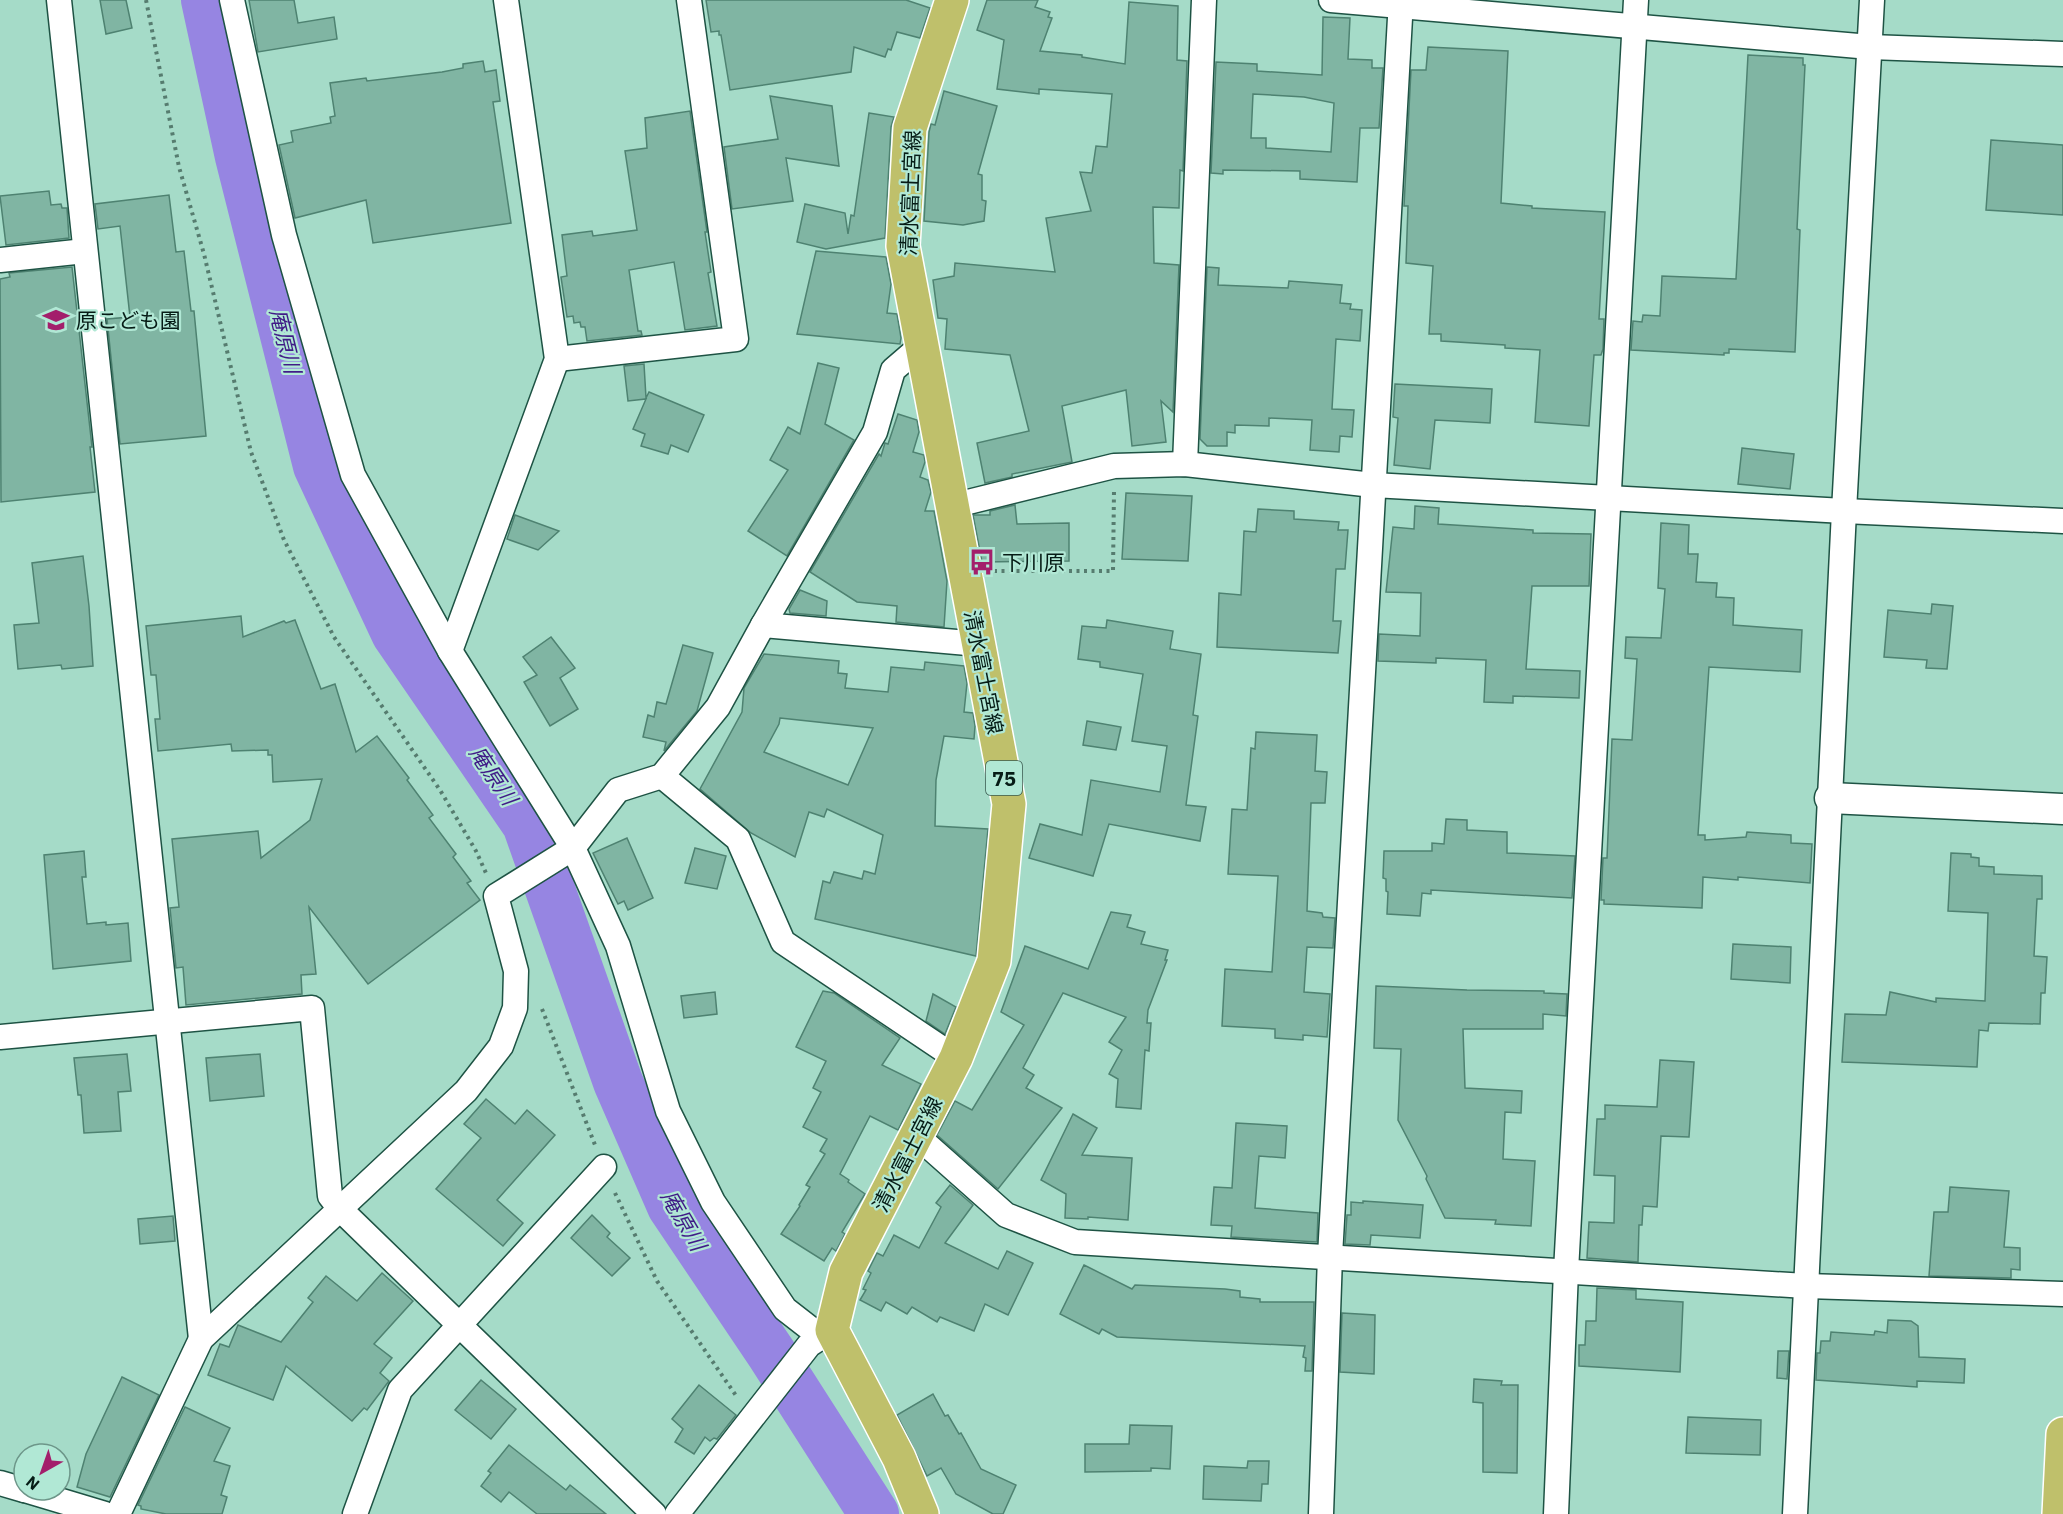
<svg xmlns="http://www.w3.org/2000/svg" width="2063" height="1514" font-family="'IBM Plex Sans','Noto Sans JP',sans-serif">
<style>
.lines{fill:none;stroke-linecap:round;stroke-linejoin:round}
.river{stroke:#9685e2;stroke-width:50}
.building{fill:#80b5a3;stroke:#4e8271;stroke-width:1.5;fill-rule:evenodd}
.minor-casing{stroke:#1e5344;stroke-width:27}
.tertiary-casing{stroke:#1e5344;stroke-width:33}
.primary-casing{stroke:#fff;stroke-width:36}
.path{stroke:#567c6f;stroke-width:4;stroke-dasharray:3 4.5;stroke-linecap:butt}
.minor{stroke:#fff;stroke-width:24}
.tertiary{stroke:#fff;stroke-width:30}
.primary{stroke:#bfc06b;stroke-width:33}
.labels{text-anchor:middle;dominant-baseline:central;stroke-width:4.5;stroke-linejoin:round;paint-order:stroke}
.shield{fill:#b1e8d5;stroke:#39594f;stroke-width:1.5}
.shield-label{font-size:20px;font-weight:bold;fill:#061c16}
.street-label{font-size:21px;fill:#061c16;stroke:#b1e8d5}
.poi-label{font-size:21px;fill:#061c16;stroke:#b1e8d5;text-anchor:start}
.water-label{font-size:22px;font-style:italic;fill:#401b87;stroke:#b1e8d5}
</style>
<rect width="100%" height="100%" fill="#a5dbc8"/>
<g class="lines">
<!-- river -->
<path class="river" d="M206,0L240,157L318,466L396,633L527,824L618,1082L672,1206L771,1353L874,1514"/>
</g>
<!-- building -->
<g class="building">
<path d="M100,0H126L132,28L106,34Z"/>
<path d="M249,0H294L298,23L334,17L337,39L258,52Z"/>
<path d="M706,0H906L930,8L920,38L897,32L891,50L888,49L885,57L854,47L851,72L730,90L721,35H719V31L711,32Z"/>
<path d="M987,0H1038L1035,7L1050,12L1048,17L1052,18L1040,51L1082,55V57L1125,64L1129,2L1178,6L1177,60L1187,61L1183,171L1180,170L1179,208L1153,207L1154,263L1179,265L1173,412L1161,401L1166,442L1132,446L1126,390L1062,406L1072,462L1012,474V477L985,483L977,443L1029,431L1010,355L945,349L947,319L938,318L933,280L954,276L955,263L1055,272L1046,218L1091,211L1080,172L1092,173L1096,146L1107,147L1112,94L1039,89V94L997,89L1004,40L977,30Z"/>
<path d="M1323,17L1350,18L1348,59L1372,60V68H1383L1379,128H1360L1357,182L1300,179V171L1223,170V174L1211,173L1216,62L1257,64V71L1322,75ZM1253,94L1304,97L1334,103L1331,152L1266,148V138H1251Z"/>
<path d="M1428,47L1508,51L1501,203L1532,206V208L1605,212L1599,319H1604L1603,349L1601,355H1594L1589,426L1535,422L1540,350L1505,348V345L1441,341V334H1429L1433,266L1406,263L1408,206H1404L1411,70H1426Z"/>
<path d="M1748,55L1803,58V65H1805L1797,229L1800,230L1795,352L1729,349V353H1724V355L1631,350L1633,321L1642,322L1643,315L1660,316L1662,276L1736,279Z"/>
<path d="M483,61L485,72L496,70L500,101L493,102L511,223L373,243L366,200L295,218L279,145L293,142L291,131L331,123L330,117L335,116L330,83L366,78L367,81L442,72L463,68V64Z"/>
<path d="M944,91L997,106L978,174L982,175V200L986,201L984,221L963,225L924,221L929,132L931,124L935,125Z"/>
<path d="M770,96L832,106L839,166L786,158L793,201L732,209L724,147L778,139Z"/>
<path d="M690,111L707,232H705L711,272L708,273L717,326L685,330L674,262L629,270L638,331H641L642,335L587,341L585,327H581L580,322L574,323L573,316L567,317L561,277L567,276L562,235L592,231L593,236L637,230L625,151L647,148L645,118Z"/>
<path d="M869,113L894,117L891,127L885,238L826,249L797,242L805,204L845,213L848,234L851,215L854,216Z"/>
<path d="M1991,140L2063,145V215L1986,210Z"/>
<path d="M49,191L51,205L61,204L62,208H67L69,238L6,245L0,196Z"/>
<path d="M169,195L176,252L184,251L191,311H194L206,436L120,444L107,319L130,317L120,226L98,229L95,204Z"/>
<path d="M816,251L886,257L891,284L887,313L897,314L901,338L900,344L797,334Z"/>
<path d="M72,267L92,447H90L95,492L1,502L0,279L10,277L9,273Z"/>
<path d="M1207,267L1219,268L1218,285L1288,288L1289,281L1342,285L1340,303L1351,304L1350,309L1362,310L1360,341L1336,339L1332,409L1354,410L1352,437L1340,436L1339,452L1310,450L1312,420L1269,418V426L1235,425V433L1227,432V446H1207L1200,439Z"/>
<path d="M818,363L839,368L825,424L854,440L787,556L748,531L788,470L770,460L788,427L800,434Z"/>
<path d="M644,364L646,398L649,392L704,415L688,452L671,445L668,454L641,446L645,434L633,429L646,399L628,401L624,366Z"/>
<path d="M1395,384L1492,389L1490,423L1435,420L1430,469L1394,465L1398,418L1393,417Z"/>
<path d="M898,414L917,420L919,432L913,452L924,455L925,462L920,477L928,480L931,492L925,511H934L947,581L944,627L896,622L897,606L857,602L810,572L879,454L881,456L885,443L888,444Z"/>
<path d="M1742,448L1794,454L1790,489L1738,484Z"/>
<path d="M1126,493L1192,496L1188,561L1122,559Z"/>
<path d="M1015,505L1017,524L1069,523V561L982,562L973,515H990V511Z"/>
<path d="M1415,506L1439,508L1438,524L1533,530V533L1591,534L1589,586H1532L1526,669L1580,671L1579,698L1513,696V703L1484,702L1486,660L1436,658V663L1378,661L1379,634L1420,636L1421,593L1386,592L1393,527L1414,529Z"/>
<path d="M1258,509L1294,511V519L1339,522L1338,530H1348L1345,569H1336L1333,621H1341L1338,653L1217,647L1219,593L1241,595L1244,531L1256,532Z"/>
<path d="M515,515L559,531L538,550L507,539Z"/>
<path d="M1661,523L1689,525L1688,554H1698L1696,582L1717,583L1716,597L1734,598L1733,625L1802,630L1800,672L1709,667L1698,835H1705V840L1746,837L1747,832L1791,835V843L1812,844L1810,883L1738,877V880L1703,877L1702,908L1604,904V900H1601L1603,858H1607L1612,739L1632,740L1637,659L1625,658L1626,637L1661,638L1665,589L1658,588Z"/>
<path d="M83,556L89,606L93,666L62,669L61,665L18,669L14,625L39,623L32,563Z"/>
<path d="M800,590L827,601L826,616L790,613L789,609Z"/>
<path d="M1932,604L1953,606L1947,669L1926,668L1927,660L1884,657L1888,610L1931,614Z"/>
<path d="M241,616L243,637L284,621L286,623L295,620L321,689L335,684L356,752L377,736L409,778L407,780L433,815L429,818L456,854L453,857L471,881L467,883L480,900L368,984L309,907L316,974L301,975L302,994L186,1005L183,967L176,968L170,908L179,907L172,839L258,831L261,858L310,820L322,779L273,782L272,755H268V750L232,751L231,744L158,751L155,719H160L156,675H151L146,626Z"/>
<path d="M1107,620L1173,631L1170,649L1201,654L1193,715L1198,716L1186,805L1206,807L1200,841L1109,824L1093,876L1029,858L1040,824L1082,835L1091,780L1160,792L1167,746L1132,741L1143,674L1100,667V662L1078,659L1082,626L1106,628Z"/>
<path d="M551,637L575,668L560,678L578,709L550,726L524,682L537,675L523,657Z"/>
<path d="M683,645L713,653L697,711L664,751L666,742L643,737L648,715L654,717L657,702L666,704Z"/>
<path d="M764,654L839,661L838,673L847,674L845,688L888,692L891,667L924,670L925,662L964,666L967,683L964,712L973,713L975,726L974,739L944,736L936,780L935,826L988,829L976,956L815,919L823,881L830,883L834,872L862,879L864,871L875,874L883,835L827,809L824,817L809,812L795,857L751,833L700,789L742,712L744,688ZM780,718L873,728L848,785L764,752L779,724Z"/>
<path d="M1087,721L1121,727L1116,750L1083,745Z"/>
<path d="M1256,732L1317,735L1315,771L1327,772L1325,803H1311L1307,911L1322,913L1323,917L1335,918L1333,948L1307,947L1304,992L1330,994L1327,1037L1303,1035V1040L1275,1038V1029L1222,1026L1225,969L1272,972L1278,876L1228,874L1232,809L1247,810L1251,748L1255,749Z"/>
<path d="M1446,819L1467,820V830L1507,832V853L1575,856L1572,898L1431,890V894L1422,893L1420,916L1387,914L1388,892L1386,891V879L1383,878L1384,851H1432V843L1444,844Z"/>
<path d="M627,838L653,898L628,910L624,901L618,904L593,853Z"/>
<path d="M695,848L726,856L717,889L685,883Z"/>
<path d="M84,851L86,877H82L87,924L106,922V925L128,923L131,961L53,969L44,855Z"/>
<path d="M1951,853L1971,854V857L1979,858V866L1994,867V874L2042,876V899H2037L2034,956L2047,957L2045,993H2041L2040,1024L1989,1023L1988,1031L1979,1030L1977,1067L1842,1062L1845,1014L1886,1015L1890,992L1936,1002V998L1985,1001L1988,913L1948,911Z"/>
<path d="M1111,912L1131,915L1127,927L1145,932L1141,944L1168,950L1165,960H1167L1148,1010L1147,1023H1151L1149,1051L1145,1050L1141,1109L1116,1107L1118,1079L1109,1074L1122,1050L1109,1042L1126,1017L1063,993L1023,1068L1034,1075L1026,1088L1062,1108L998,1189L937,1135L955,1101L972,1110L1024,1025L1001,1012L1025,946L1088,969Z"/>
<path d="M1733,944L1791,947L1790,983L1731,979Z"/>
<path d="M1376,986L1467,990L1544,991V993L1567,994L1566,1016L1543,1014V1029H1463L1465,1088L1522,1091L1521,1113L1505,1112L1503,1159L1535,1161L1531,1226L1495,1224L1496,1220L1445,1218L1426,1179L1427,1176L1398,1120L1401,1049L1374,1048Z"/>
<path d="M823,991L834,993L900,1038L882,1065L921,1084L898,1130L870,1116L840,1174L849,1180L848,1182L865,1194L842,1232L845,1234L836,1251L832,1248L824,1261L781,1234L800,1206L799,1205L810,1187L806,1185L825,1154L820,1151L827,1139L803,1127L821,1092L813,1088L826,1061L796,1047Z"/>
<path d="M715,992L717,1014L684,1018L681,996Z"/>
<path d="M933,994L956,1007L945,1034L926,1021Z"/>
<path d="M127,1054L131,1091L118,1092L121,1131L84,1133L81,1095H78L74,1058Z"/>
<path d="M260,1054L264,1096L210,1101L206,1058Z"/>
<path d="M1660,1060L1694,1062L1689,1137L1661,1136L1657,1207L1643,1206L1642,1225H1639L1638,1262L1587,1258L1589,1222L1614,1223L1615,1176L1594,1175L1597,1119H1605V1105L1657,1107Z"/>
<path d="M486,1099L515,1124L527,1110L555,1135L497,1200L523,1223L503,1246L436,1189L481,1138L464,1124Z"/>
<path d="M1073,1114L1097,1128L1082,1155L1132,1158L1128,1220L1088,1217V1219L1065,1218L1066,1194L1041,1180Z"/>
<path d="M1236,1123L1287,1126L1285,1158L1259,1156L1255,1208L1318,1213L1317,1242L1231,1237L1232,1226L1211,1225L1214,1187L1232,1188Z"/>
<path d="M950,1185L973,1205L945,1243L998,1269L1007,1251L1033,1263L1008,1315L985,1304L974,1331L940,1317L937,1322L912,1307L907,1314L886,1302L881,1311L860,1300L866,1290L863,1289L871,1273L868,1271L877,1253L883,1256L894,1235L919,1248L941,1207L936,1203Z"/>
<path d="M1950,1187L2009,1191L2004,1247L2020,1248V1270L2011,1269V1278L1929,1276L1934,1212H1948Z"/>
<path d="M1363,1201L1423,1205L1420,1238L1371,1235L1370,1245L1345,1244L1347,1215H1351V1202L1363,1203Z"/>
<path d="M592,1215L610,1233L607,1237L630,1258L612,1276L571,1238Z"/>
<path d="M173,1216L175,1241L140,1244L138,1219Z"/>
<path d="M1084,1265L1132,1289L1135,1285L1225,1289L1240,1291V1297L1260,1299V1302H1314L1312,1371H1305L1306,1358L1303,1357L1305,1346L1117,1337L1102,1329L1099,1334L1060,1314Z"/>
<path d="M382,1273L413,1301L374,1344L392,1358L380,1373L389,1381L367,1410L364,1408L352,1421L286,1366L273,1400L208,1375L220,1344L229,1347L238,1325L281,1342L313,1302L308,1298L326,1276L357,1301Z"/>
<path d="M1597,1288L1636,1290V1299L1683,1302L1680,1372L1579,1366V1345H1585L1586,1321H1596Z"/>
<path d="M1342,1313L1375,1315L1374,1374L1340,1372Z"/>
<path d="M1888,1320L1911,1321L1918,1326L1919,1357L1965,1359L1964,1383L1917,1381V1387L1816,1380L1817,1353H1820L1821,1341H1830L1831,1332L1874,1335L1875,1331L1887,1333Z"/>
<path d="M1778,1351H1789L1787,1379L1777,1378Z"/>
<path d="M122,1377L159,1395L110,1497L77,1487L86,1454Z"/>
<path d="M1474,1379L1502,1381L1501,1385H1518L1517,1473L1483,1472V1403L1473,1402Z"/>
<path d="M481,1380L516,1409L491,1439L455,1410Z"/>
<path d="M699,1385L736,1415L717,1439L714,1438L710,1441L705,1437L694,1454L675,1442L683,1429L672,1419Z"/>
<path d="M933,1394L945,1416L948,1415L959,1434L961,1433L981,1469L1016,1485L1003,1514H993L956,1494L941,1468L927,1476L897,1415Z"/>
<path d="M185,1407L230,1428L214,1461L230,1466L221,1495L227,1497L222,1514H166L141,1509V1506L138,1505Z"/>
<path d="M1688,1417L1761,1420L1760,1455L1686,1453Z"/>
<path d="M1130,1425L1172,1426L1170,1469L1151,1468V1471L1085,1472V1444H1129Z"/>
<path d="M509,1445L566,1490L570,1485L606,1514H537L509,1492L501,1502L481,1486L491,1473L488,1471Z"/>
<path d="M1248,1461H1269L1268,1484H1262L1261,1501L1203,1499L1204,1466L1247,1468Z"/>
</g>
<g class="lines">
<!-- minor casing -->
<g class="minor-casing">
<g id="minor">
<path d="M59,0L201,1339"/>
<path d="M232,0L284,235L353,475L450,651L573,848L618,946L668,1111L713,1202L785,1309L821,1337"/>
<path d="M1331,0L1870,47L2063,54"/>
<path d="M0,260L85,251"/>
<path d="M557,359L736,339L689,0"/>
<path d="M1185,464L1204,0"/>
<path d="M952,506L1114,466L1185,464L1373,485L1844,511L2063,521"/>
<path d="M763,625L979,644"/>
<path d="M450,651L557,359L506,0"/>
<path d="M662,776L738,839L783,942L956,1058"/>
<path d="M0,1037L312,1008L330,1196L340,1209L654,1514"/>
<path d="M917,1136L1006,1215L1075,1242L1806,1286L2063,1294"/>
<path d="M0,1483L24,1490"/>
<path d="M25,1490L105,1514"/>
<path d="M118,1514L201,1339L466,1091L501,1046L515,1008L516,971L496,896L573,848L618,790L662,776L718,707L763,625L875,432L893,370L922,345"/>
<path d="M355,1514L400,1390L604,1167"/>
<path d="M677,1514L809,1345L832,1330"/>
<path d="M1321,1514L1330,1256L1401,0"/>
<path d="M1556,1514L1566,1271L1636,0"/>
<path d="M1795,1514L1844,511L1872,0"/>
</g>
</g>
<!-- tertiary casing -->
<g class="tertiary-casing">
<path id="tertiary" d="M1830,798L2063,809"/>
</g>
<!-- primary casing -->
<g class="primary-casing">
<g id="primary">
<path d="M922,1514L899,1458L832,1330L846,1272L956,1058L994,961L1009,804L903,246L910,128L952,0"/>
<path d="M2059,1514L2063,1434"/>
</g>
</g>
<!-- path -->
<g class="path">
<path d="M146,0L179,167L204,254L251,452L284,540L334,637L440,790L476,851L486,873"/>
<path d="M994,571H1113L1114,491"/>
<path d="M542,1009L595,1145"/>
<path d="M615,1193L657,1281L737,1397"/>
</g>
<!-- minor -->
<use href="#minor" class="minor"/>
<!-- tertiary -->
<use href="#tertiary" class="tertiary"/>
<!-- primary -->
<use href="#primary" class="primary"/>
</g>
<!-- icons -->
<defs>
<g id="school-bare" transform="scale(2.07)"><path d="M0-5L7-2L0 1L-7-2ZM-4 1L0 2.5L4 1V4Q0 6-4 4Z" fill="#a31e6b" stroke="#b1e8d5" stroke-width="2.5" paint-order="stroke"/></g>
<g id="bus-bare" transform="scale(2.07)"><path d="M-5-6H5V4H4V6H2V4H-2V6H-4V4H-5ZM-3.5-4V0h7V-4ZM-3.5 1.2v1.5H-2V1.2ZM2 1.2v1.5H3.5V1.2Z" fill="#a31e6b" stroke="#b1e8d5" stroke-width="2.5" paint-order="stroke"/></g>
</defs>
<g fill-rule="evenodd">
<use href="#school-bare" x="56" y="320"/>
<use href="#bus-bare" x="982" y="562"/>
</g>
<g class="labels">
<!-- shield labels -->
<rect class="shield" x="986" y="761" width="36" height="34" rx="4.5"/>
<g class="shield-label">
<text x="1004" y="778">75</text>
</g>
<!-- street labels -->
<g class="street-label">
<text transform="translate(910 193) rotate(-88)">清水富士宮線</text>
<text transform="translate(984 672) rotate(79)">清水富士宮線</text>
<text transform="translate(907 1154) rotate(-63)">清水富士宮線</text>
</g>
<!-- poi labels -->
<g class="poi-label">
<text x="76" y="320">原こども園</text>
<text x="1002" y="562">下川原</text>
</g>
<!-- water labels -->
<g class="water-label">
<text transform="translate(286 341) rotate(76)">庵原川</text>
<text transform="translate(494 775) rotate(56)">庵原川</text>
<text transform="translate(684 1220) rotate(60)">庵原川</text>
</g>
</g>
<!-- north arrow -->
<g transform="translate(42 1472) rotate(220)"><circle r="28" fill="#b1e8d5" stroke="#6d9689" stroke-width="1.5"/>
<path d="M0-4.5L10 22L0 15L-10 22Z" fill="#a31e6b"/>
<text y="-9" font-size="16" font-weight="bold" text-anchor="middle" fill="#061c16">N</text>
</g>
</svg>
